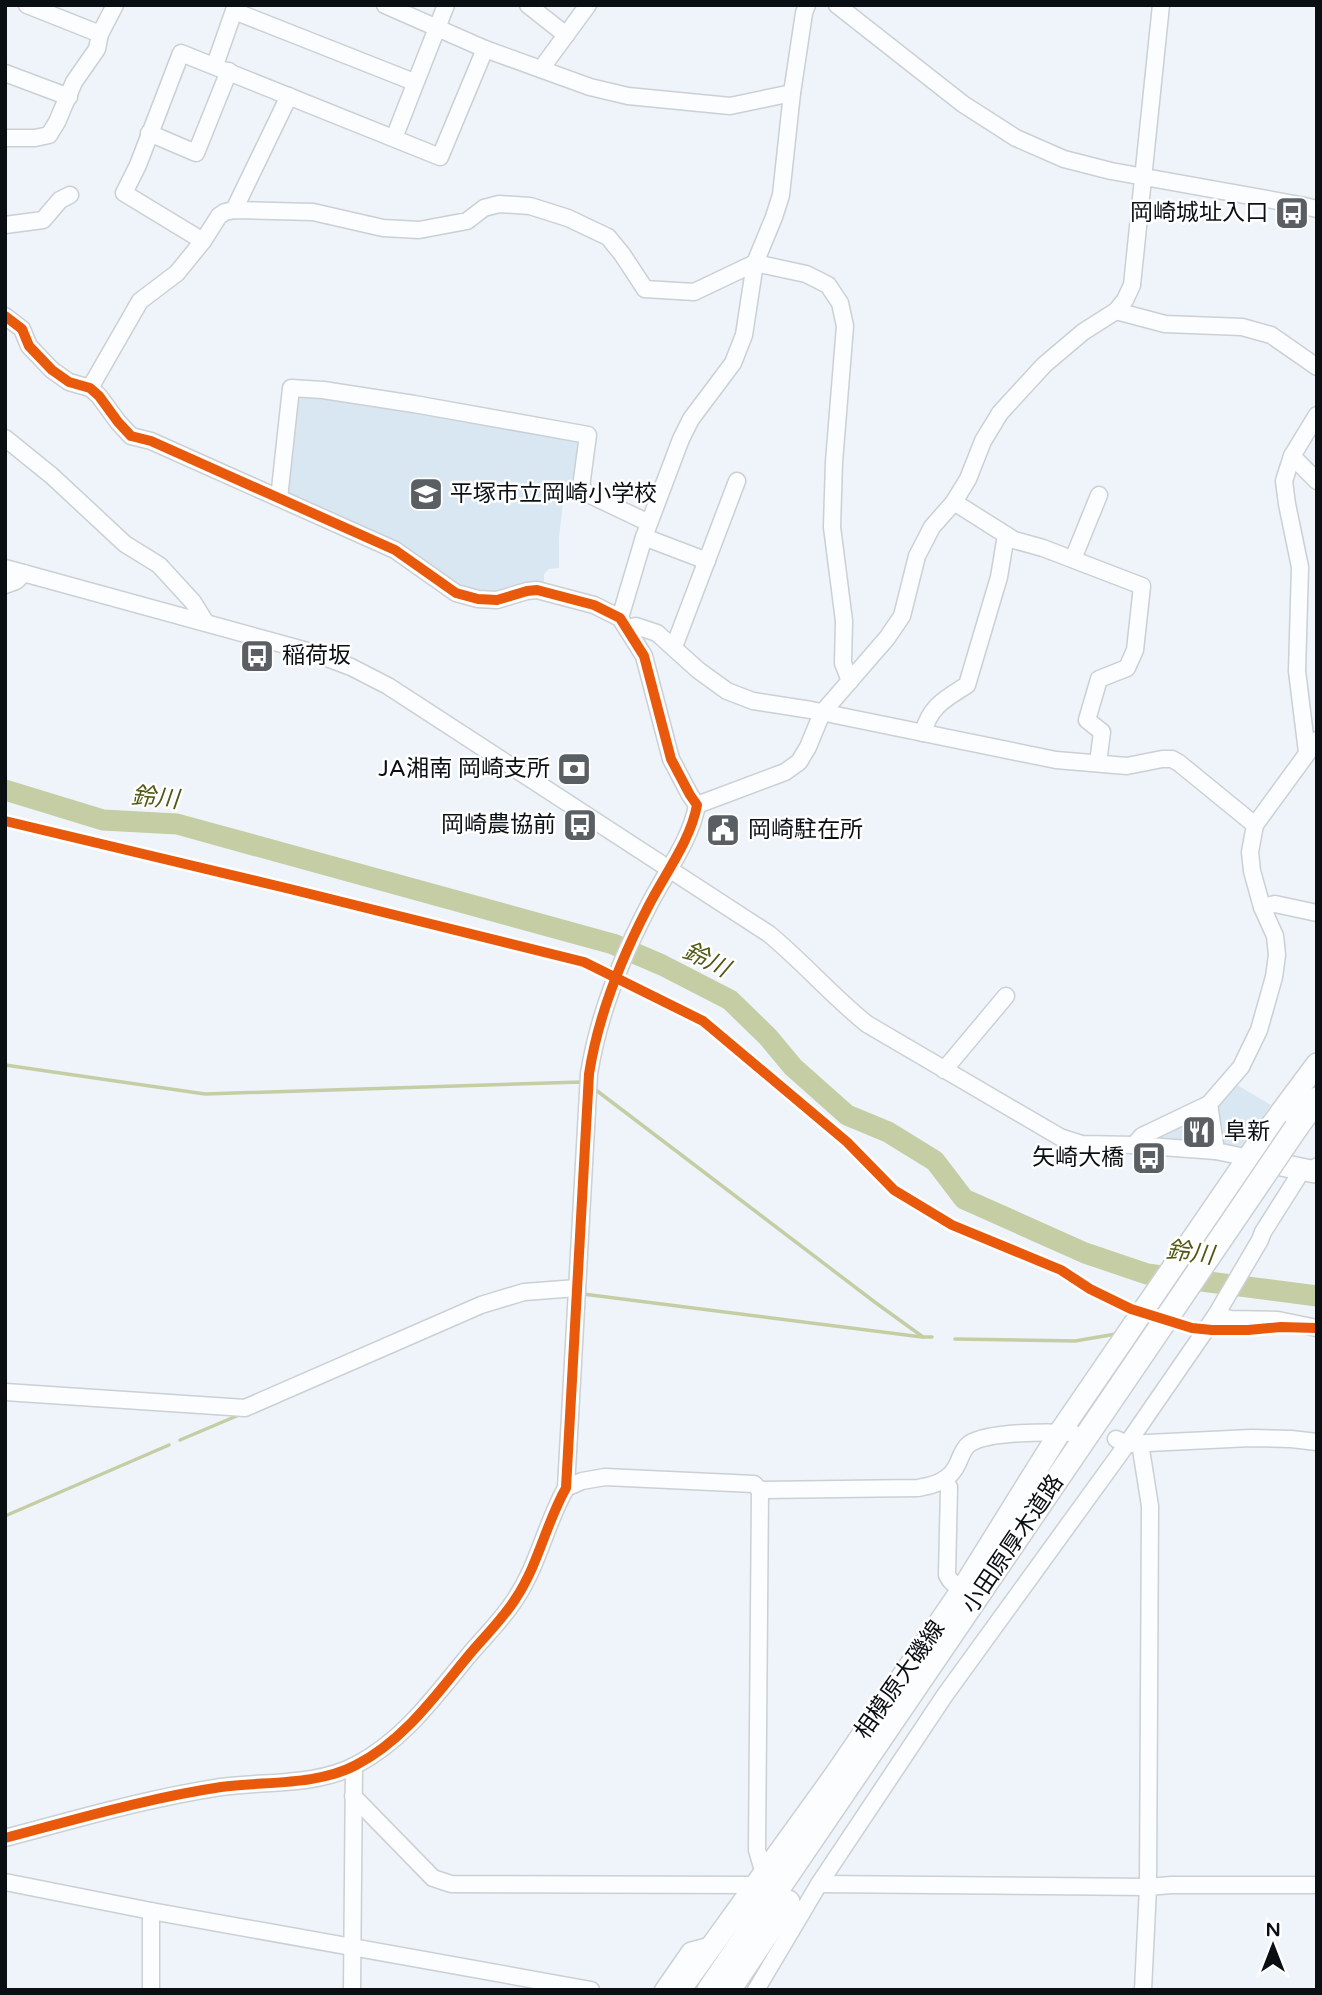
<svg xmlns="http://www.w3.org/2000/svg" width="1322" height="1995" font-family="'Varela Round','Noto Sans JP',sans-serif">
<style>
.built{fill:#d9e7f2}
.lines{fill:none;stroke-linecap:round;stroke-linejoin:round}
.stream{stroke:#c5cda4;stroke-width:3.5}
.river{stroke:#c5cda4;stroke-width:21}
.minor-casing{stroke:#cad0d4;stroke-width:19}
.major-casing{stroke:#cad0d4;stroke-width:24}
.highway-casing{stroke:#cad0d4;stroke-width:26}
.minor{stroke:#fcfdfe;stroke-width:16}
.major{stroke:#fcfdfe;stroke-width:21}
.highway{stroke:#fcfdfe;stroke-width:23}
.highway-bridge-casing{stroke:#cad0d4;stroke-width:26;stroke-linecap:butt}
.highway-bridge{stroke:#fcfdfe;stroke-width:23}
.cycleway-casing{stroke:#fff;stroke-width:15}
.cycleway{stroke:#e8590c;stroke-width:10}
.labels{text-anchor:middle;dominant-baseline:central;stroke-width:5;stroke-linejoin:round;paint-order:stroke}
.poi-label{font-size:23px;fill:#0a0f14;stroke:#fff;text-anchor:end}
.street-label{font-size:23px;fill:#0a0f14;stroke:#fff}
.water-label{font-size:24px;font-style:italic;fill:#515813;stroke:#fff}
</style>
<rect width="100%" height="100%" fill="#eef4f9"/>
<!-- built -->
<g class="built">
<path d="M298,397L324,398L579,436L582,473L564,495L559,537V568L549,569L544,574V586L496,595L481,594L457,585L289,496L287,493L295,399Z"/>
<path d="M1232,1082L1271,1105L1242,1147L1224,1144L1219,1139L1214,1105Z"/>
<path d="M1205,1113L1209,1142L1153,1137Z"/>
</g>
<g class="lines">
<!-- stream -->
<g class="stream">
<path d="M5,1065L205,1094L581,1082L585,1084"/>
<path d="M592,1087L876,1303L923,1337H932"/>
<path d="M583,1294L922,1337"/>
<path d="M955,1339L1075,1341L1116,1334"/>
<path d="M180,1440L239,1415"/>
<path d="M5,1516L169,1445"/>
</g>
<!-- river -->
<path class="river" d="M5,790L103,820L177,824L613,944L662,965L730,1000L768,1037L793,1067L847,1115L888,1132L935,1161L964,1199L1085,1253L1147,1274L1317,1296"/>
<!-- minor casing -->
<g class="minor-casing">
<g id="minor">
<path d="M27,5L100,34"/>
<path d="M385,5L485,49L590,87L628,96L730,106L792,93"/>
<path d="M528,5L566,35"/>
<path d="M837,5L963,104L1016,138L1064,159L1111,171L1300,205L1317,209"/>
<path d="M234,11L414,82"/>
<path d="M215,65L236,5"/>
<path d="M541,69L588,5"/>
<path d="M5,73L69,97"/>
<path d="M149,133L196,153L229,71"/>
<path d="M5,138H35L49,135L57,122L74,82L97,49L100,34L115,5"/>
<path d="M394,138L446,5"/>
<path d="M234,210L289,96"/>
<path d="M5,225L43,220L60,200L70,195"/>
<path d="M203,241L124,193L138,165L181,53L440,157L485,49"/>
<path d="M1116,311L1165,324L1242,327L1271,335L1317,367"/>
<path d="M5,316L22,329L29,346L52,370L69,382L90,388L99,396L118,422L131,436L151,441L395,550L456,593L478,599L497,600L527,591L537,590L594,605L620,618L644,656L671,759L690,795L697,805C691,840 664,875 648,907C621,959 598,1016 589,1074L566,1488C546,1523 539,1563 516,1598C503,1619 484,1637 469,1655C435,1696 404,1740 356,1765C316,1786 266,1781 221,1787C148,1798 77,1819 5,1838"/>
<path d="M90,388L140,301L177,273L203,241L219,216L225,212L234,210L313,212L383,228L419,230L467,221L484,208L499,204L530,206L568,218L608,237L622,254L645,289L694,292L755,263L806,274L828,285L840,303L845,326L834,462L832,527L844,621L843,663L850,681"/>
<path d="M5,438L52,476L125,544L159,565L193,602L206,623"/>
<path d="M1292,456L1317,481"/>
<path d="M279,498L291,388L323,390L414,404L588,435L581,487L588,494L649,523"/>
<path d="M954,502L1014,540L1043,548L1142,586L1135,650L1127,668L1099,679L1087,720L1102,732L1098,763"/>
<path d="M644,537L707,561"/>
<path d="M1073,559L1099,495"/>
<path d="M5,568L311,652L351,667L388,686L769,934C803,962 832,996 867,1024L1060,1137L1082,1144L1134,1145L1216,1151L1249,1158"/>
<path d="M5,585L16,581L24,573"/>
<path d="M620,618L644,537L681,439L691,419L733,363L744,335L755,263L774,217L781,195L792,93L804,13L807,5"/>
<path d="M628,628L636,626L657,633L698,670L727,691L753,701L811,710L1056,760L1127,766L1162,759H1172L1179,763L1255,825"/>
<path d="M674,647L737,481"/>
<path d="M923,733C930,706 945,699 967,685L999,577L1006,535"/>
<path d="M1307,752L1297,671L1300,567L1287,504L1284,481L1292,456L1317,415"/>
<path d="M697,805L785,772L799,762L808,747L822,713L887,638L902,616L917,556L932,527L954,502L968,479L983,441L1000,413L1044,365L1083,332L1116,311L1125,300L1132,285L1161,5"/>
<path d="M1262,907L1275,904L1317,913"/>
<path d="M944,1070L1006,996"/>
<path d="M1209,1104L1216,1151"/>
<path d="M1134,1145L1142,1136L1209,1104L1241,1067L1259,1030L1274,977L1277,955L1275,936L1262,907L1252,871L1250,852L1255,825L1317,740"/>
<path d="M1216,1315L1230,1319L1278,1320L1317,1328"/>
<path d="M5,1392L245,1408L481,1305L524,1292L577,1288"/>
<path d="M1116,1439L1127,1444L1251,1438L1291,1439L1317,1442"/>
<path d="M1140,1443L1150,1506L1148,1887L1143,1990"/>
<path d="M945,1480L949,1487L947,1575L950,1580L961,1591"/>
<path d="M566,1488L582,1481L605,1477L754,1484L760,1490L918,1488C935,1485 950,1481 958,1463C961,1456 963,1449 969,1444C989,1431 1049,1432 1073,1433"/>
<path d="M760,1490L757,1850L764,1874"/>
<path d="M353,1796L433,1878L451,1884L756,1885"/>
<path d="M5,1882L151,1911L591,1990"/>
<path d="M819,1884L1148,1887L1171,1885H1317"/>
<path d="M151,1911V1990"/>
<path d="M352,1990L354,1766"/>
<path d="M663,1990L690,1951L712,1945"/>
<path d="M756,1990L819,1884L945,1695L1127,1444L1216,1315L1260,1240L1263,1232L1303,1169"/>
</g>
</g>
<!-- major casing -->
<g class="major-casing">
<g id="major">
<path d="M1258,1160L1315,1172L1317,1169"/>
<path d="M680,1990L835,1775L961,1591L1060,1432L1259,1142L1317,1064"/>
</g>
</g>
<!-- highway casing -->
<g class="highway-casing">
<g id="highway">
<path d="M1296,1128L1317,1099"/>
<path d="M709,1990L1145,1350"/>
<path d="M729,1990L788,1902"/>
</g>
</g>
<!-- minor -->
<use href="#minor" class="minor"/>
<!-- major -->
<use href="#major" class="major"/>
<!-- highway -->
<use href="#highway" class="highway"/>
<!-- highway-bridge casing -->
<g class="highway-bridge-casing">
<path id="highway-bridge" d="M1145,1350L1296,1128"/>
</g>
<!-- highway-bridge -->
<use href="#highway-bridge" class="highway-bridge"/>
<!-- cycleway casing -->
<g class="cycleway-casing">
<g id="cycleway">
<path d="M5,316L22,329L29,346L52,370L69,382L90,388L99,396L118,422L131,436L151,441L395,550L456,593L478,599L497,600L527,591L537,590L594,605L620,618L644,656L671,759L690,795L697,805C691,840 664,875 648,907C621,959 598,1016 589,1074L566,1488C546,1523 539,1563 516,1598C503,1619 484,1637 469,1655C435,1696 404,1740 356,1765C316,1786 266,1781 221,1787C148,1798 77,1819 5,1838"/>
<path d="M5,821L290,889L584,962L703,1021L847,1142L894,1190L952,1225L1061,1270L1090,1289L1131,1309L1192,1328L1212,1330H1248L1281,1327L1316,1328"/>
</g>
</g>
<!-- cycleway -->
<use href="#cycleway" class="cycleway"/>
</g>
<!-- icons -->
<defs>
<g id="bus-square" transform="scale(1.75)"><rect x="-9" y="-9" width="18" height="18" rx="4" fill="#5a5f64" stroke="#fff"/><path d="M-5-6H5V4H4V6H2V4H-2V6H-4V4H-5ZM-3.5-4V0h7V-4ZM-3.5 1.2v1.5H-2V1.2ZM2 1.2v1.5H3.5V1.2Z" fill="#fff"/></g>
<g id="school-square" transform="scale(1.75)"><rect x="-9" y="-9" width="18" height="18" rx="4" fill="#5a5f64" stroke="#fff"/><path d="M0-5L7-2L0 1L-7-2ZM-4 1L0 2.5L4 1V4Q0 6-4 4Z" fill="#fff"/></g>
<g id="bank-square" transform="scale(1.75)"><rect x="-9" y="-9" width="18" height="18" rx="4" fill="#5a5f64" stroke="#fff"/><path d="M-6-4H6V4H-6ZM0-2.3a2.3 2.3 0 1 0 0 4.6a2.3 2.3 0 1 0 0-4.6Z" fill="#fff"/></g>
<g id="civic-square" transform="scale(1.75)"><rect x="-9" y="-9" width="18" height="18" rx="4" fill="#5a5f64" stroke="#fff"/><path d="M-.6-6.5H3V-4.5H.6V-3L4-1V1h2V6H-6V1h2V-1L-.6-3ZM-1.2 2.5V6h2.4V2.5Z" fill="#fff"/></g>
<g id="restaurant-square" transform="scale(1.75)"><rect x="-9" y="-9" width="18" height="18" rx="4" fill="#5a5f64" stroke="#fff"/><path d="M-5-6h1v4h1v-4h1v4h1v-4h1v5L-1.5 .5V6h-2V.5L-5-1ZM5-6V6H3V1.5H1.5Q1.5-4 5-6Z" fill="#fff"/></g>
</defs>
<g fill-rule="evenodd">
<use href="#bus-square" x="1292" y="213"/>
<use href="#school-square" x="426" y="494"/>
<use href="#bus-square" x="257" y="656"/>
<use href="#bank-square" x="574" y="769"/>
<use href="#bus-square" x="580" y="825"/>
<use href="#civic-square" x="723" y="830"/>
<use href="#restaurant-square" x="1199" y="1132"/>
<use href="#bus-square" x="1149" y="1158"/>
</g>
<g class="labels">
<!-- poi labels -->
<g class="poi-label">
<text x="1268" y="213">岡崎城址入口</text>
<text x="450" y="494" text-anchor="start">平塚市立岡崎小学校</text>
<text x="282" y="656" text-anchor="start">稲荷坂</text>
<text x="550" y="769">JA湘南 岡崎支所</text>
<text x="556" y="825">岡崎農協前</text>
<text x="748" y="830" text-anchor="start">岡崎駐在所</text>
<text x="1224" y="1132" text-anchor="start">阜新</text>
<text x="1124" y="1158">矢崎大橋</text>
</g>
<!-- street labels -->
<g class="street-label">
<text transform="translate(1013 1544) rotate(-56)">小田原厚木道路</text>
<text transform="translate(900 1680) rotate(-55)">相模原大磯線</text>
</g>
<!-- water labels -->
<g class="water-label">
<text transform="translate(155 798) rotate(5)">鈴川</text>
<text transform="translate(706 960) rotate(26)">鈴川</text>
<text transform="translate(1190 1253) rotate(7)">鈴川</text>
</g>
</g>
<!-- border -->
<rect width="1322" height="1995" fill="none" stroke="#0a0f14" stroke-width="14"/>
<!-- north arrow -->
<g transform="translate(1273 1946)" stroke="#ffffff" stroke-width="5" paint-order="stroke">
<path d="M0-5L12 26L0 18L-12 26Z" fill="#0a0f14"/>
<text y="-10" font-size="19" font-weight="bold" text-anchor="middle" fill="#0a0f14">N</text>
</g>
</svg>
